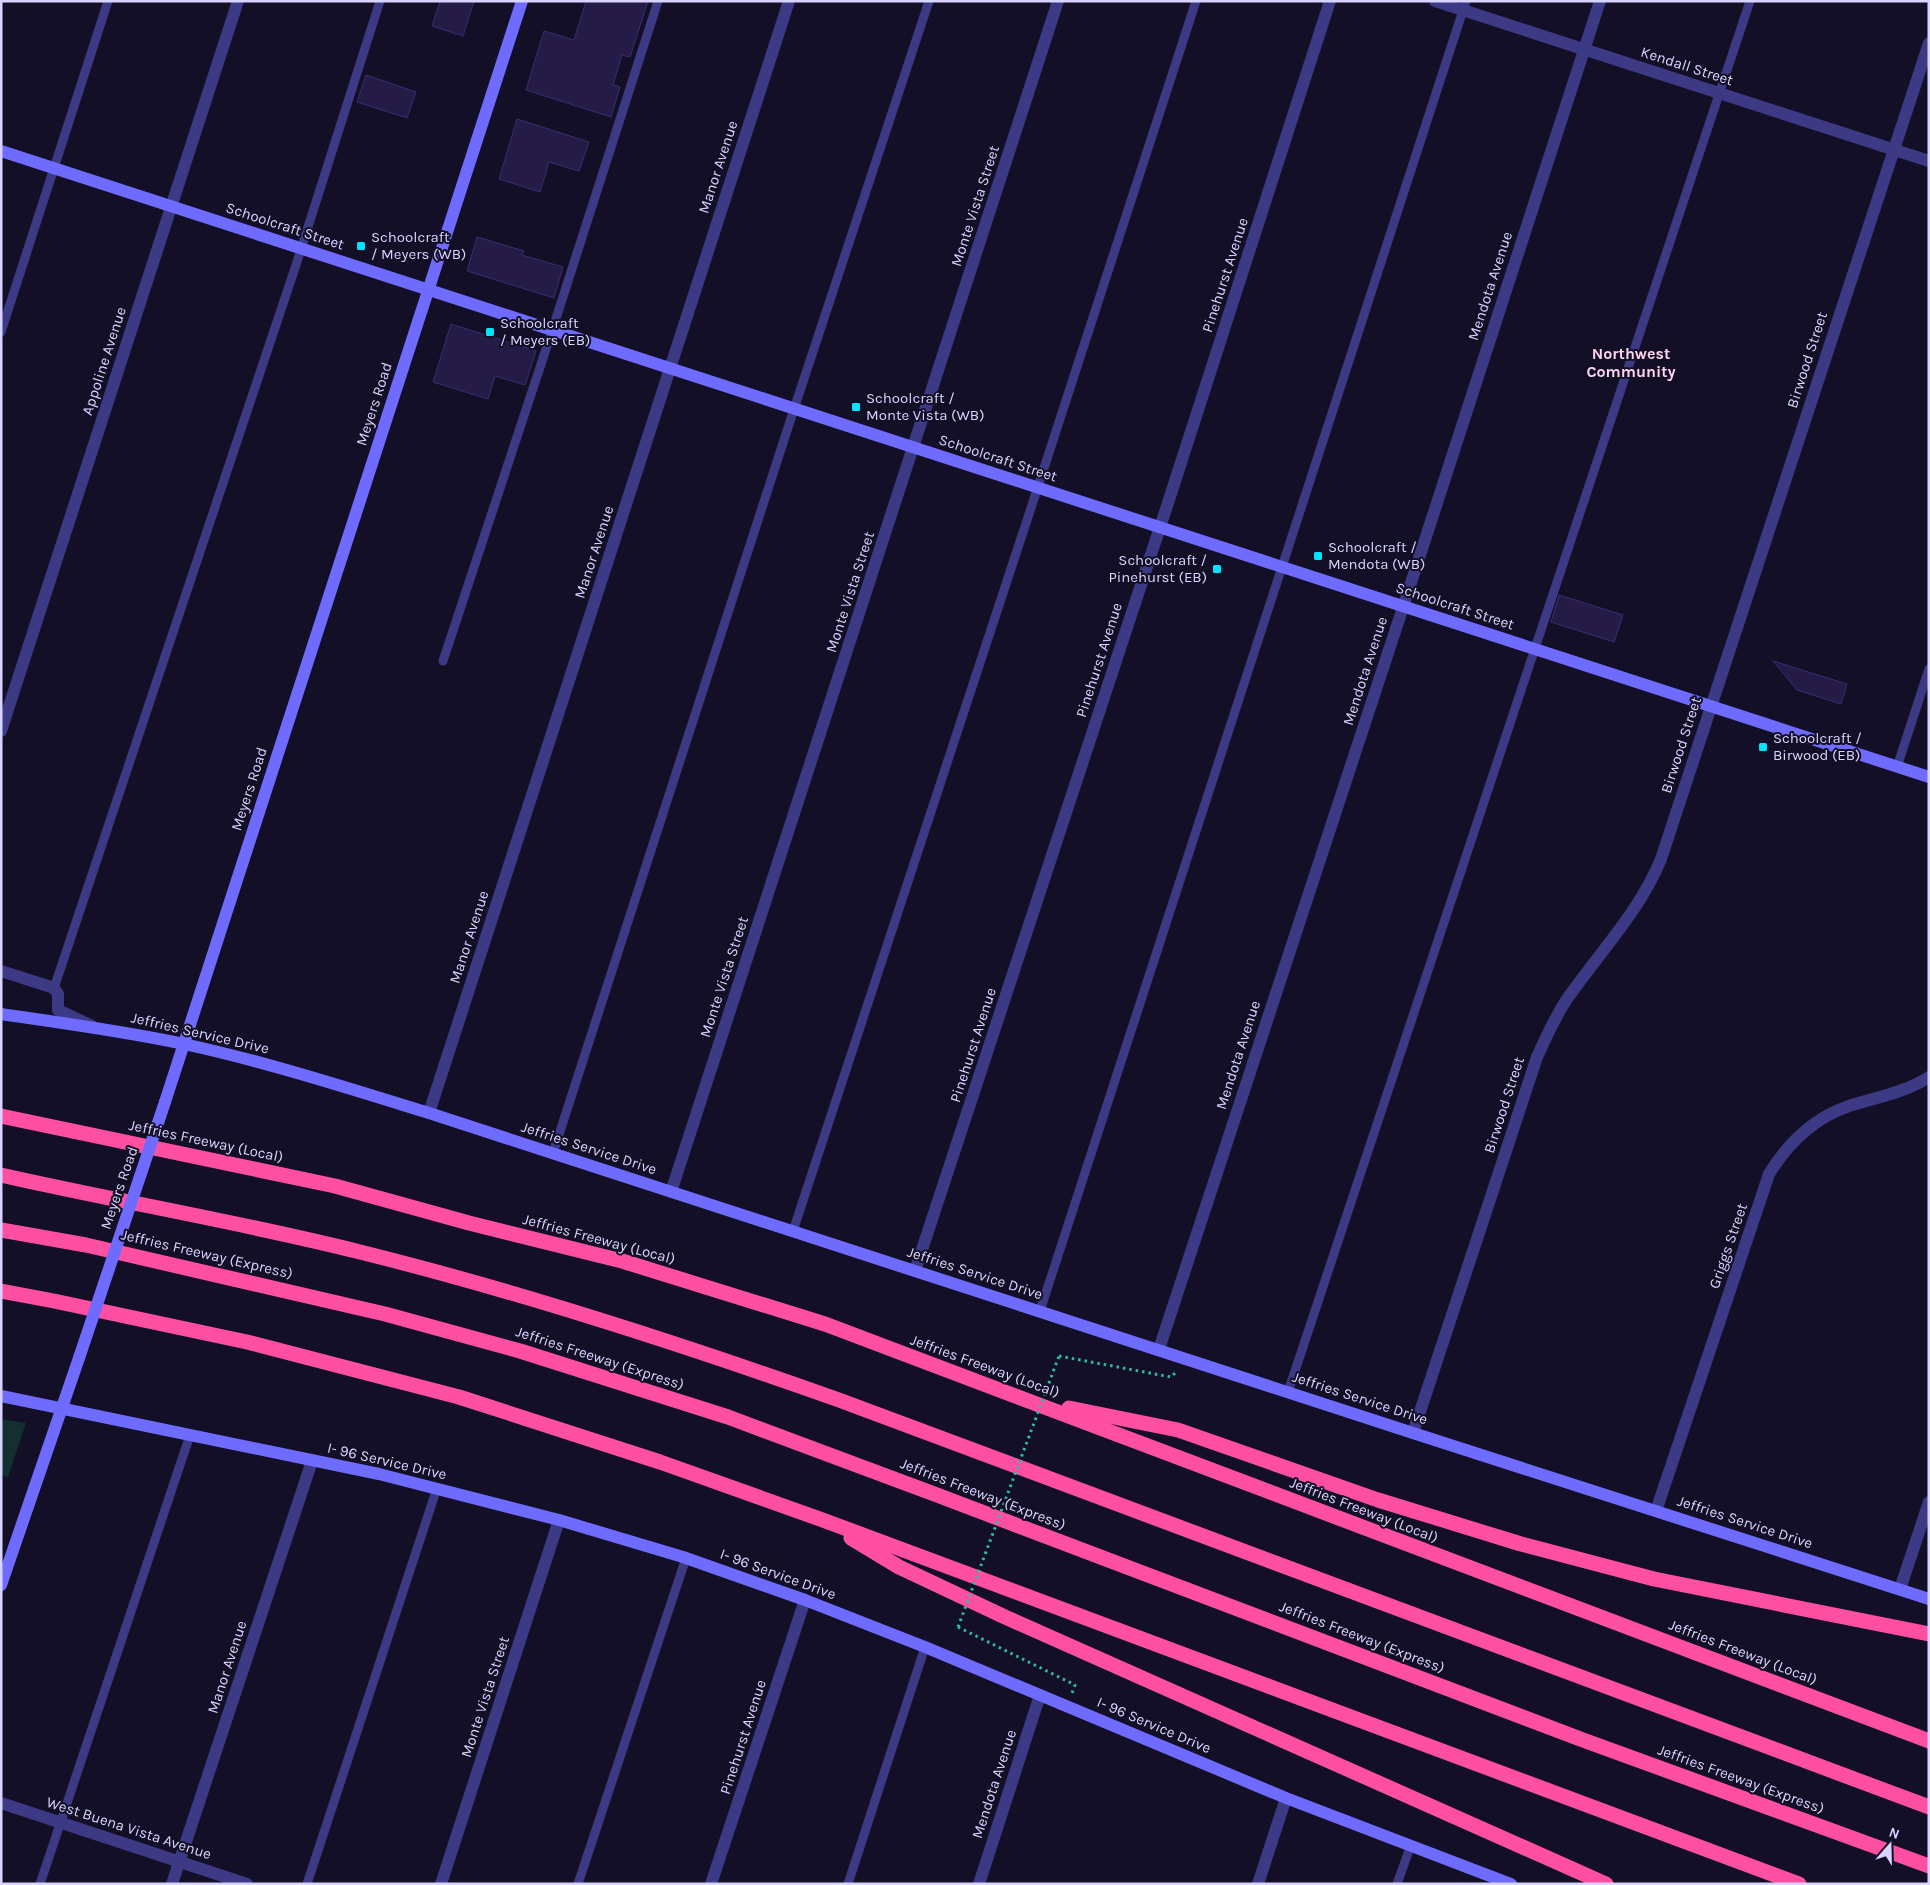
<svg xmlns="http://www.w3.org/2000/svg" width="1930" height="1885" font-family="Karla,sans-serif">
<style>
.green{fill:#12302f}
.building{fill:#241b47;stroke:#3b2d73}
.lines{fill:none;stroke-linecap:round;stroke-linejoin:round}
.path{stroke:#2fb8b0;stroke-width:3;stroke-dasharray:2.5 4;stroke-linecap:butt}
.lane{stroke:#3d3a85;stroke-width:9}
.street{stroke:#3d3a85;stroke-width:12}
.secondary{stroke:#6f6bff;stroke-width:12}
.highway{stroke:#ff4fa3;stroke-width:15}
.path-bridge{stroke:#2fb8b0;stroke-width:3;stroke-dasharray:2.5 4;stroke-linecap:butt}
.secondary-bridge{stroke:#6f6bff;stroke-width:12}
.poi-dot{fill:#00e5ff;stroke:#130f26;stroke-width:2}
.labels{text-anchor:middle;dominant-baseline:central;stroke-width:4;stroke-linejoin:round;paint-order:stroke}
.street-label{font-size:15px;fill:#d9d4ff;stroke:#130f26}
.poi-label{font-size:15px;fill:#d9d4ff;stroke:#130f26;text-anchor:start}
.neighbourhood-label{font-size:16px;font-weight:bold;fill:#ffd6f0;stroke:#130f26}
</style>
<rect width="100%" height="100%" fill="#130f26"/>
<!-- green -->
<path class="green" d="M1,1419L26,1423L8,1477L1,1475Z"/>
<!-- building -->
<g class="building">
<path d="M440,1H474L463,36L432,26Z"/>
<path d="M586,1H648L630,57L622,55L613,85L620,87L611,117L526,90L544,31L574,40Z"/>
<path d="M366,75L416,92L407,118L357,102Z"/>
<path d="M517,119L589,142L579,171L549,162L540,192L499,179Z"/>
<path d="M477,237L524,251L522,255L563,267L554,298L467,271Z"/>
<path d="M451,324L536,351L525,385L495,376L488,399L433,382Z"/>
<path d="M1559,595L1623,615L1614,642L1551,622Z"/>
<path d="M1773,661L1847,684L1841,704L1797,690Z"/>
</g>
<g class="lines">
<!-- path -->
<g class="path">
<path d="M1059,1356L1171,1377L1176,1372"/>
<path d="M958,1627L1075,1685L1072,1693"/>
</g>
<!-- lane -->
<g class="lane">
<path d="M1,332L108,1"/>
<path d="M443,661L552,331L658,1"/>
<path d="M1897,767L1929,669"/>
<path d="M54,988L294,271L380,1"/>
<path d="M553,1153L794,409L929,1"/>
<path d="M793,1231L1031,508L1196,1"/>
<path d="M1040,1311L1466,1"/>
<path d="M1288,1392L1750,1"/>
<path d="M40,1884L190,1435"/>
<path d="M307,1884L437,1488"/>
<path d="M578,1884L686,1558"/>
<path d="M848,1884L925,1647"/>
<path d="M1397,1884L1411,1845"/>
</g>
<!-- street -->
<g class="street">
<path d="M1435,1L1929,161"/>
<path d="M1,731L238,1"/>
<path d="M1,971L54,988L58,994V1010L92,1026"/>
<path d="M429,1113L789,1"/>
<path d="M671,1192L1058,1"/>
<path d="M915,1271L1167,506L1330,1"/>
<path d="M1159,1349L1410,586L1600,1"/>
<path d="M1413,1433L1537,1057C1546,1037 1555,1017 1567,999C1599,953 1640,911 1661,859L1929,43"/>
<path d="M1656,1511L1769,1174C1788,1143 1814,1118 1849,1106C1877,1097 1904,1093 1929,1077"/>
<path d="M1900,1589L1929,1502"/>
<path d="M1,1803L247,1884"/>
<path d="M172,1884L312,1461"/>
<path d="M441,1884L559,1520"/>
<path d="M711,1884L805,1600"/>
<path d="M979,1884L1040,1695"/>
<path d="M1258,1884L1286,1798"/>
</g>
<!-- secondary -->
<g class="secondary">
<path d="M1,151L1929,777"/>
<path d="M1,1014C62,1023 124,1031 184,1044C267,1062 348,1088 429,1113L1413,1433L1929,1599"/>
<path d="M165,1102L522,1"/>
<path d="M1,1396L379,1474L559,1520L683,1557L805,1600L925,1647L1286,1798L1511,1884"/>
<path d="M1,1585L79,1358"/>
</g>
<!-- highway -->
<g class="highway">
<path d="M1,1116L335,1186L469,1223L622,1261L825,1324L1929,1741"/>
<path d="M1,1175C120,1202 241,1222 360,1252C522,1292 681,1344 839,1400L1929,1807"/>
<path d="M1,1230L86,1245L385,1314L520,1351L728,1417L937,1495L1583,1740L1929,1866"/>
<path d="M1,1291L54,1301L247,1342L459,1397L660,1462L820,1519L1799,1884"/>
<path d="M1069,1408L1178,1430L1378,1500L1521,1544L1654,1579L1929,1634"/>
<path d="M851,1538L899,1567L1005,1617L1606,1884"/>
</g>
<!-- path-bridge -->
<path class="path-bridge" d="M958,1627L1059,1356"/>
<!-- secondary-bridge -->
<path class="secondary-bridge" d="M79,1358L165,1102"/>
</g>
<!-- markers -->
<g class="poi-dot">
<rect x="356" y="241" width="10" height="10" rx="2.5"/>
<rect x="485" y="327" width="10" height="10" rx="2.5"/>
<rect x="851" y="402" width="10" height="10" rx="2.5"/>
<rect x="1313" y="551" width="10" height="10" rx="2.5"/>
<rect x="1212" y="564" width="10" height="10" rx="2.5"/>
<rect x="1758" y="742" width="10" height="10" rx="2.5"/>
</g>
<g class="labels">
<!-- street labels -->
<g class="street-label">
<text transform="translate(1687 66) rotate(18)">Kendall Street</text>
<text transform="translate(718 167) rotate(-72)">Manor Avenue</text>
<text transform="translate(975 206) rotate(-72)">Monte Vista Street</text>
<text transform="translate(285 226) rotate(18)">Schoolcraft Street</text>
<text transform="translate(1225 275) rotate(-72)">Pinehurst Avenue</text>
<text transform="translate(1490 286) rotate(-72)">Mendota Avenue</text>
<text transform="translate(1807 360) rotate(-72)">Birwood Street</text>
<text transform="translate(104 361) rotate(-72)">Appoline Avenue</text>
<text transform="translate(374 404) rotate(-72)">Meyers Road</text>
<text transform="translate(998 458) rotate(18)">Schoolcraft Street</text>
<text transform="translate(594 552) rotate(-72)">Manor Avenue</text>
<text transform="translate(850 592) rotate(-72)">Monte Vista Street</text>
<text transform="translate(1455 606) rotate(18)">Schoolcraft Street</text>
<text transform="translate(1099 660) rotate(-72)">Pinehurst Avenue</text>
<text transform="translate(1365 671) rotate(-72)">Mendota Avenue</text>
<text transform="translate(1681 745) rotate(-72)">Birwood Street</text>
<text transform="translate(249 789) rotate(-72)">Meyers Road</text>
<text transform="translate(469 937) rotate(-72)">Manor Avenue</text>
<text transform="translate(724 977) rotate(-72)">Monte Vista Street</text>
<text transform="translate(200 1033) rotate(13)">Jeffries Service Drive</text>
<text transform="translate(973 1045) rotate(-72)">Pinehurst Avenue</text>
<text transform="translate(1238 1055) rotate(-72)">Mendota Avenue</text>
<text transform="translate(1504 1105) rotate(-72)">Birwood Street</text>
<text transform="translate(206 1141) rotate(12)">Jeffries Freeway (Local)</text>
<text transform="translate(589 1148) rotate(18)">Jeffries Service Drive</text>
<text transform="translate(119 1188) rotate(-71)">Meyers Road</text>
<text transform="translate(599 1239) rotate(15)">Jeffries Freeway (Local)</text>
<text transform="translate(1728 1246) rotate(-71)">Griggs Street</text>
<text transform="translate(207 1254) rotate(13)">Jeffries Freeway (Express)</text>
<text transform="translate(975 1273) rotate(18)">Jeffries Service Drive</text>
<text transform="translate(600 1358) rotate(18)">Jeffries Freeway (Express)</text>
<text transform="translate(985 1366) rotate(20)">Jeffries Freeway (Local)</text>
<text transform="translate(1360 1398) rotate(18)">Jeffries Service Drive</text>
<text transform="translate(387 1461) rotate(13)">I- 96 Service Drive</text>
<text transform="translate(983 1494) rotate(21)">Jeffries Freeway (Express)</text>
<text transform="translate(1364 1510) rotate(21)">Jeffries Freeway (Local)</text>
<text transform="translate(1745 1522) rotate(18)">Jeffries Service Drive</text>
<text transform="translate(778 1574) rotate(20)">I- 96 Service Drive</text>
<text transform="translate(1362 1637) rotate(21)">Jeffries Freeway (Express)</text>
<text transform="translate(1743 1652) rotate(21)">Jeffries Freeway (Local)</text>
<text transform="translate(227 1667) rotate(-72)">Manor Avenue</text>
<text transform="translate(485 1697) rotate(-72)">Monte Vista Street</text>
<text transform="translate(1154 1725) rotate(23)">I- 96 Service Drive</text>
<text transform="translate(743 1737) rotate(-72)">Pinehurst Avenue</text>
<text transform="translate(1741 1779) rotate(20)">Jeffries Freeway (Express)</text>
<text transform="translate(994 1784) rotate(-72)">Mendota Avenue</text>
<text transform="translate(129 1828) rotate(18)">West Buena Vista Avenue</text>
</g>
<!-- poi labels -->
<g class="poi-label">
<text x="371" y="237">Schoolcraft<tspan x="371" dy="17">/ Meyers (WB)</tspan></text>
<text x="500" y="323">Schoolcraft<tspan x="500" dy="17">/ Meyers (EB)</tspan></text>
<text x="866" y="398">Schoolcraft /<tspan x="866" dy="17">Monte Vista (WB)</tspan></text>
<text x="1328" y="547">Schoolcraft /<tspan x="1328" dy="17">Mendota (WB)</tspan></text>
<text x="1207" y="560" text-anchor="end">Schoolcraft /<tspan x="1207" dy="17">Pinehurst (EB)</tspan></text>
<text x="1773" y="738">Schoolcraft /<tspan x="1773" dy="17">Birwood (EB)</tspan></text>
</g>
<!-- neighbourhood labels -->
<g class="neighbourhood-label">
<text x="1631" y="353">Northwest<tspan x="1631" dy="18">Community</tspan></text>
</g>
</g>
<!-- border -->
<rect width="1930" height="1885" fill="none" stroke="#d9d4ff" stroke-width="5"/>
<!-- north arrow -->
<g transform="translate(1890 1845) rotate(20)" stroke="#130f26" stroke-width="4" paint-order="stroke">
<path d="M0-4L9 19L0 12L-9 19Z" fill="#d9d4ff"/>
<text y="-8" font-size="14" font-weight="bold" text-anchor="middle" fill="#d9d4ff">N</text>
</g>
</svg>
